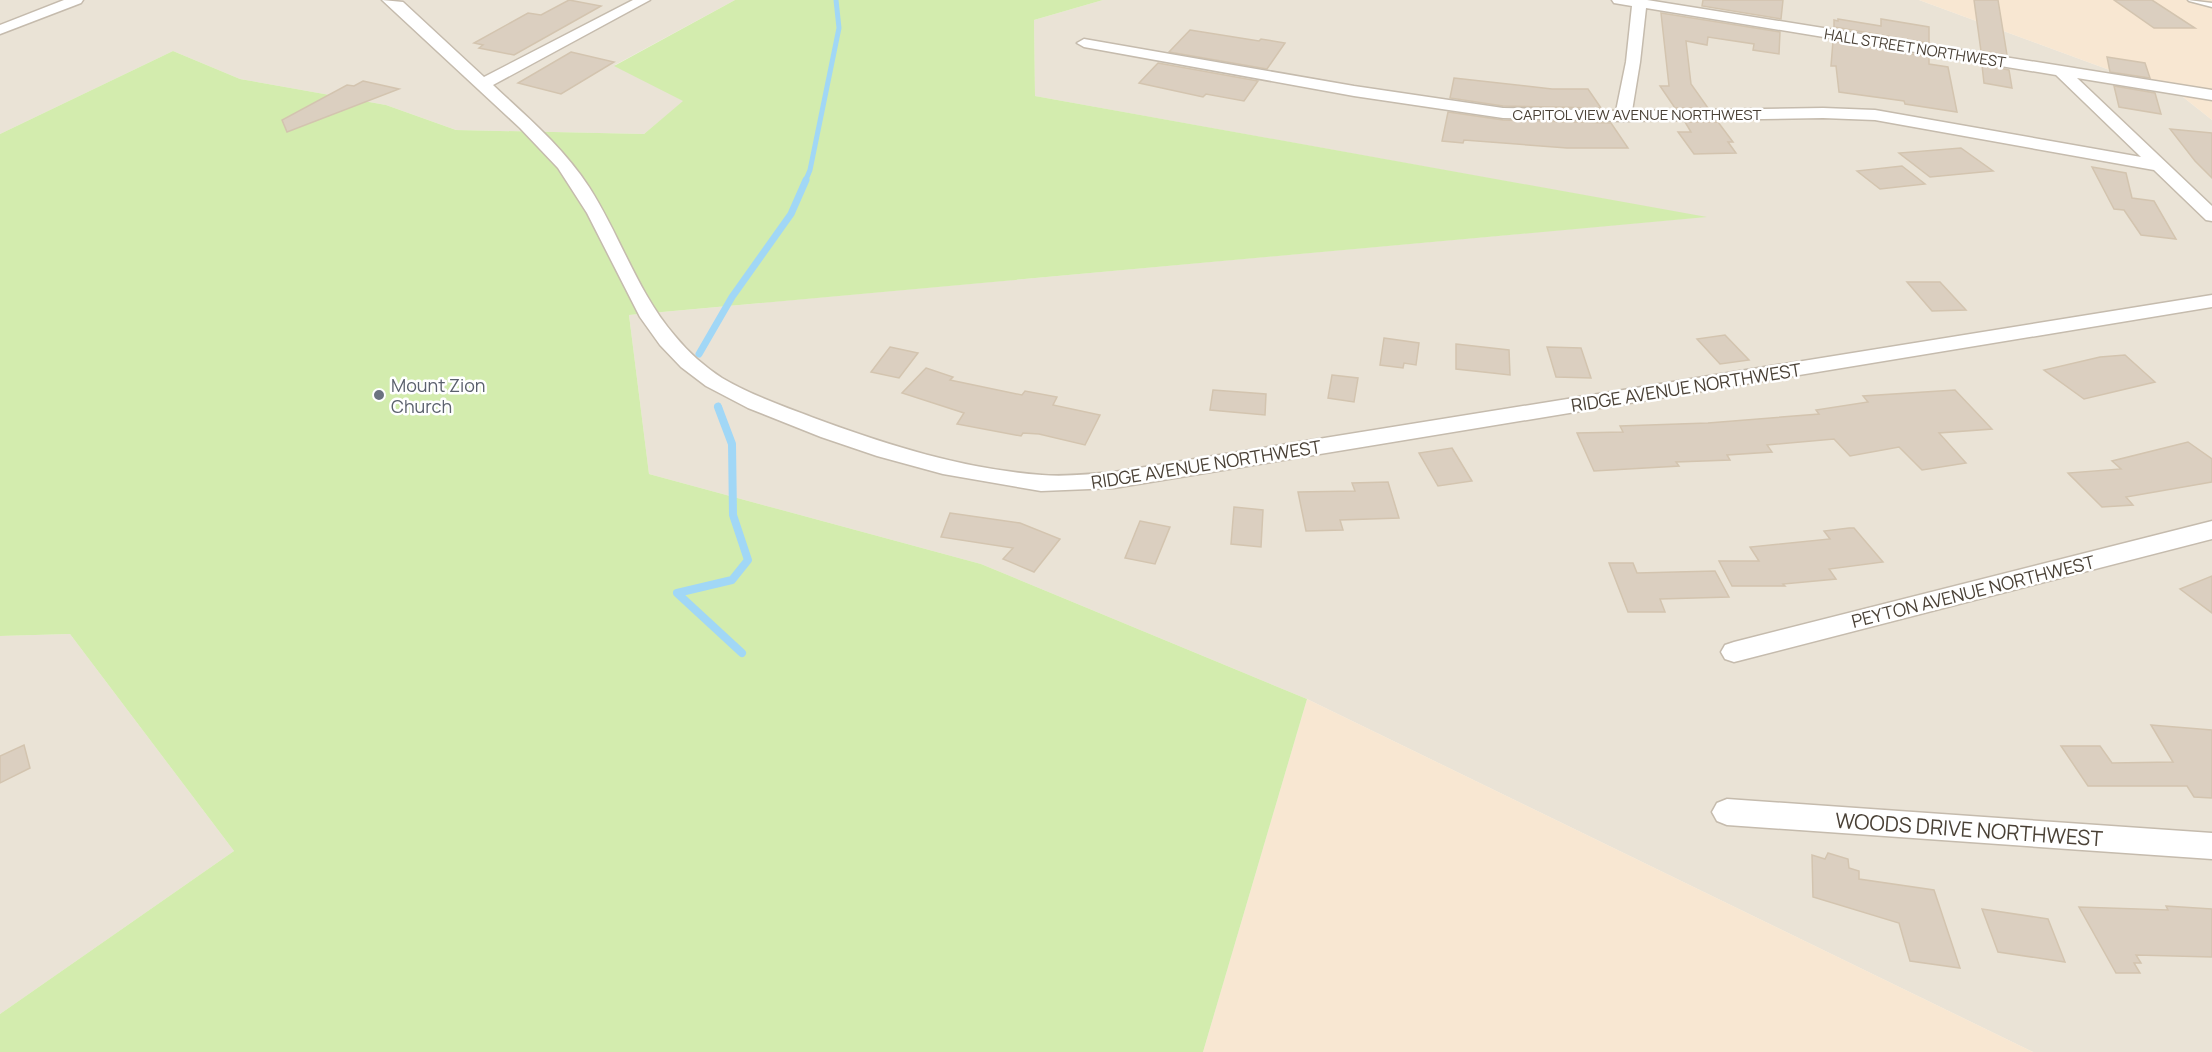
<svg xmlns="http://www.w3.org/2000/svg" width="2212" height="1052" font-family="Manrope,sans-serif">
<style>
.residential{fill:#eae3d6}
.commercial{fill:#f8e7d2}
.green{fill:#d3ecae}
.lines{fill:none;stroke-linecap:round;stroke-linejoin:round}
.stream-far2{stroke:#a1d7f6;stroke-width:5}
.stream-far1{stroke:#a1d7f6;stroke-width:7}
.stream{stroke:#a1d7f6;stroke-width:8}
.building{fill:#dbcfc0;stroke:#d3c4af;stroke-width:1.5}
.service-casing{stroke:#c5bbad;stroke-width:3}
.minor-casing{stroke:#c5bbad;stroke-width:3}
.service{fill:#fff;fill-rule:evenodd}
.minor{fill:#fff;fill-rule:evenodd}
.worship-dot{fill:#6b7280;stroke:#fff;stroke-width:2}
.labels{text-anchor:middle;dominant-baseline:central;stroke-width:5;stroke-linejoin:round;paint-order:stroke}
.far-street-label{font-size:15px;fill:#4a4136;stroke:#fff}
.worship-label{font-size:18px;fill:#5b616d;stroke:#fff;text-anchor:start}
.street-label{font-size:18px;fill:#4a4136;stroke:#fff}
.near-street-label{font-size:21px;fill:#4a4136;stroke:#fff}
</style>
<rect width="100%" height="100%" fill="#f5f1e8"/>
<!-- residential -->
<g class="residential">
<path d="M0,0H735L615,65L684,101L644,134L456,130L386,105L240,79L173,51L0,134Z"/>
<path d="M1103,0H1919L2183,97L2212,120V1052H2033L1307,699L981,564L649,474L629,315L1703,217L1035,96L1034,20Z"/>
<path d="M70,634L234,851L0,1014V636Z"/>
</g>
<!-- commercial -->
<g class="commercial">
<path d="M1919,0H2212V120L2183,97Z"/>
<path d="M1307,699L2033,1052H1203Z"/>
</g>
<!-- green -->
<path class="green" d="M735,0H1103L1034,20L1035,96L1707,217L629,315L649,474L981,564L1307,699L1203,1052H0V1014L234,851L70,634L0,636V134L173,51L240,79L386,105L456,130L644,134L683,101L614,66Z"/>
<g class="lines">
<!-- stream-far2 -->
<path class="stream-far2" d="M805,182L810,170L839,28L836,0"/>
<!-- stream-far1 -->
<g class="stream-far1">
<path d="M699,354L732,297L791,214L806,180"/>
<path d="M718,406L719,409"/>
</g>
<!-- stream -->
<path class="stream" d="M718,407L732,444L733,515L748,560L732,580L677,593L742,653"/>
</g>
<!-- building -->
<g class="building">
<path d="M569,0L601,6L514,55L479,48L483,45L474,43L528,13L541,15Z"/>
<path d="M1703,0H1783L1781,19L1702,6Z"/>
<path d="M1974,0H1998L2007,55L1981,51Z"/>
<path d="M2114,0H2152L2195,28H2154Z"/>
<path d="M1661,13L1780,32L1779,54L1753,50L1754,44L1708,37L1707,45L1686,41L1691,84L1708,108H1675L1660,86H1669Z"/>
<path d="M1838,19L1881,26V19L1929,27V43L1834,27V20L1838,21Z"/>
<path d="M1190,30L1259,41L1261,39L1285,43L1267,69L1169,52Z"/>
<path d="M1833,41L1929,57V64L1948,67L1957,112L1905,104L1904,101L1839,92L1836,66H1831Z"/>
<path d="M571,52L614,62L561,94L518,83Z"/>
<path d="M2107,57L2145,63L2150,78L2110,72Z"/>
<path d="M1158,63L1258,81L1244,101L1206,94L1203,97L1139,83Z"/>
<path d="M1982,65L2009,70L2012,88L1984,83Z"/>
<path d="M1454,78L1552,89H1588L1601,108L1503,106L1450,98Z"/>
<path d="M363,81L399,89L287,132L282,120L347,85L354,86Z"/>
<path d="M2114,86L2155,93L2161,114L2119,107Z"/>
<path d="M1448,112L1503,120L1611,123L1628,148H1567L1464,140L1463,143L1442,141Z"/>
<path d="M1685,122H1718L1733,142H1728L1736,153L1694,154L1678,132H1691Z"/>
<path d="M2170,129L2212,133V178L2195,161Z"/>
<path d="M1961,148L1993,171L1930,177L1899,153Z"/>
<path d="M1902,166L1925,184L1880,189L1857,171Z"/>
<path d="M2092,167L2126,173L2132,198L2154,201L2176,239L2141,235L2124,210L2114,209Z"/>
<path d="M1907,282H1940L1966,310L1932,311Z"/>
<path d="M1725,335L1749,360L1720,364L1697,339Z"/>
<path d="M1384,338L1419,343L1416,365L1404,363L1403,368L1380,365Z"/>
<path d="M1456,344L1509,350L1510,375L1456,369Z"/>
<path d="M890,347L918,353L899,378L871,372Z"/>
<path d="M1547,347L1581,348L1591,378L1556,377Z"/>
<path d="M2125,355L2155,382L2084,399L2044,370L2100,357Z"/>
<path d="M926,368L953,377L950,380L1022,395L1025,391L1057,397L1053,405L1100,415L1085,445L1039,434L1023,433L1021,436L957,424L964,413L902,393Z"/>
<path d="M1332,375L1358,378L1354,402L1328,398Z"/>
<path d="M1213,390L1266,394L1265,415L1210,410Z"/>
<path d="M1955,390L1992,429L1939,433L1966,463L1922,470L1899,447L1850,456L1834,439L1767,445L1772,452L1727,455L1730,460L1676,462L1679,466L1594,471L1577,433L1623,432L1620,426L1708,423L1819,414L1816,410L1868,402L1863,396Z"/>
<path d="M2188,442L2212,459V482L2126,497L2133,505L2102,507L2068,473L2121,469L2112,461Z"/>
<path d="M1452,448L1472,481L1438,486L1419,453Z"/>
<path d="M1388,482L1399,518L1340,520L1343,530L1306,531L1298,492L1355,491L1352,483Z"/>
<path d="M1234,507L1263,510L1261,547L1231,544Z"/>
<path d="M950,513L1020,523L1060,539L1034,572L1003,559L1013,548L941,537Z"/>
<path d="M1140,521L1170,527L1155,564L1125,558Z"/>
<path d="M1849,528H1854L1883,562L1829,569L1836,579L1783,584L1785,586H1732L1719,561H1759L1750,547L1830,539L1824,531Z"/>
<path d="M1609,563H1633L1637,573L1715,571L1729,597L1660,599L1665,612H1628Z"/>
<path d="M2212,576V613L2180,589Z"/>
<path d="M2151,725L2212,730V798L2194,797L2187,786H2088L2061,746H2100L2112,763L2173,762Z"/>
<path d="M24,745L30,768L0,783V756Z"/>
<path d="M1828,853L1848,859L1849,868L1859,871V879L1934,890L1960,968L1910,961L1899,923L1813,897L1812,855L1825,859Z"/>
<path d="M2166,906L2212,909V957L2136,955L2141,963H2134L2140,973H2116L2079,907L2168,910Z"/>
<path d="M1982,909L2048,919L2065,962L1998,952Z"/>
</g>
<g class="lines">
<!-- service casing -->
<g class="service-casing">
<path id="service" d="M2188,0L2212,3V7L2189,1Z"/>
</g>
<!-- minor casing -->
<g class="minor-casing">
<g id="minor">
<path d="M64,0H83L81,3L0,34V25Z"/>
<path d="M382,0L403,2L484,77L633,0H650L493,85C527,117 563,147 589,187C620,235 637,292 675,336C688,352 705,367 722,378C751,395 783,406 814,418C887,445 963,469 1042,475C1066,477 1090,474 1114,472L2212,295V307L1114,488L1041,491L943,474L877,456L821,437L748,408L706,386L681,367L660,345L640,317L587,213L558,168L520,128Z"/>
<path d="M1612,0H1647L2212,90V100L2077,78L2212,206V221L2206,220L2154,170L1875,120L1823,118L1623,121L1503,118L1354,96L1084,47L1077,43L1084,39L1354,86L1503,108L1616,111L1626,62L1632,6L1614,3ZM1646,8L2056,75L2141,157L1875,110L1823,108L1632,111L1640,62Z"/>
<path d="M2212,521V539L1734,662L1725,659L1721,652L1725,645L1734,642Z"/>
<path d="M1727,799L2212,833V859L1727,825L1717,821L1712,812L1717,803Z"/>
</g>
</g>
<!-- service -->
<use href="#service" class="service"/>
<!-- minor -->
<use href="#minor" class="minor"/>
</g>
<!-- markers -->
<circle class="worship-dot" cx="379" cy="395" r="6"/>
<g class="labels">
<!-- far-street labels -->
<g class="far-street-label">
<text transform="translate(1915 48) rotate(9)">HALL STREET NORTHWEST</text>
<text x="1637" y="114">CAPITOL VIEW AVENUE NORTHWEST</text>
</g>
<!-- worship labels -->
<g class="worship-label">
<text x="391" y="385">Mount Zion<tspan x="391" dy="21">Church</tspan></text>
</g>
<!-- street labels -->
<g class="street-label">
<text transform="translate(1686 387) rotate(-9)">RIDGE AVENUE NORTHWEST</text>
<text transform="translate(1206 464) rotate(-9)">RIDGE AVENUE NORTHWEST</text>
<text transform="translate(1973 591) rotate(-14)">PEYTON AVENUE NORTHWEST</text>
</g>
<!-- near-street labels -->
<g class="near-street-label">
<text transform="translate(1969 829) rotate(4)">WOODS DRIVE NORTHWEST</text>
</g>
</g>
</svg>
